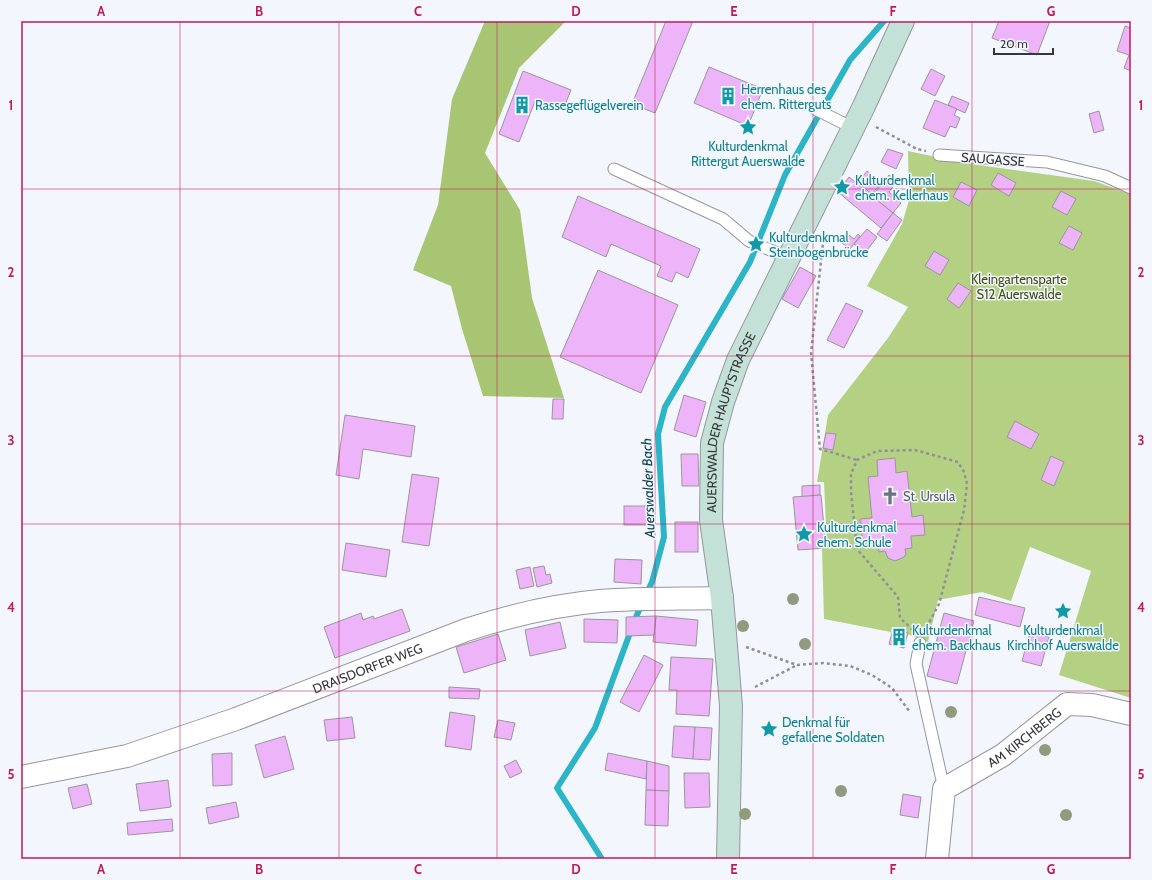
<svg xmlns="http://www.w3.org/2000/svg" width="1152" height="880" font-family="Cabin,sans-serif">
<style>
.green{fill:#b3d083}
.forest{fill:#a7c573}
.lines{fill:none;stroke-linecap:round;stroke-linejoin:round}
.stream{stroke:#2cb5c6;stroke-width:6}
.building{fill:#edb4fa;stroke:#9b969c}
.service-casing{stroke:#96979d;stroke-width:13}
.minor-casing{stroke:#96979d;stroke-width:24}
.secondary-casing{stroke:#96979d;stroke-width:24}
.path{stroke:#909196;stroke-width:2.5;stroke-dasharray:3 3;stroke-linecap:butt}
.service{stroke:#fff;stroke-width:11}
.minor{stroke:#fff;stroke-width:22}
.secondary{stroke:#c3e1d6;stroke-width:22}
.tree{fill:#909b7e}
.grid{fill:none;stroke:#c2185b;stroke-width:1;stroke-opacity:0.55}
.labels{text-anchor:middle;dominant-baseline:central;stroke-width:3;stroke-linejoin:round;paint-order:stroke}
.culture-label{font-size:13px;fill:#0d838f;stroke:#f4f6fd;text-anchor:start}
.street-label{font-size:13px;fill:#36373a;stroke:#f4f6fd}
.park-label{font-size:13px;fill:#3e5116;stroke:#f4f6fd}
.worship-label{font-size:13px;fill:#5b616d;stroke:#f4f6fd;text-anchor:start}
.water-label{font-size:14px;font-style:italic;fill:#0e474f;stroke:#f4f6fd}
.neatline{fill:none;stroke:#c2185b;stroke-width:1.5}
.grid-label{font-size:13px;text-anchor:middle;font-weight:bold;fill:#c2185b}
</style>
<rect width="100%" height="100%" fill="#f4f6fd"/>
<!-- green -->
<path class="green" d="M908,151L964,163L1094,181L1128,193L1131,195V698L1059,675L1091,571L1030,547L1011,601L982,592L938,600L928,642L892,628L891,632L824,619L822,549L827,548L824,482H817L828,415L888,338L908,307L867,286L902,224L909,200Z"/>
<!-- forest -->
<path class="forest" d="M485,21H566L519,68L485,153L520,210L532,298L564,398L483,396L462,329L451,286L413,270L438,205L452,99Z"/>
<g class="lines">
<!-- stream -->
<g class="stream">
<path d="M646,595L652,582L664,537L658,434L665,407L750,262L785,175L850,60L884,21"/>
<path d="M602,859L557,788L595,728L634,622L642,603"/>
</g>
</g>
<!-- building -->
<g class="building">
<path d="M666,21H693L655,113L632,104Z"/>
<path d="M999,21H1050L1037,55L992,38Z"/>
<path d="M1125,26L1131,28V71L1124,68L1129,55L1117,51Z"/>
<path d="M709,67L763,89L748,126L694,103Z"/>
<path d="M931,69L945,76L935,96L921,89Z"/>
<path d="M523,71L571,90L563,110L536,99L519,142L499,134Z"/>
<path d="M952,96L969,103L965,113L948,105Z"/>
<path d="M935,100L957,109L954,115L960,118L956,128L950,126L945,137L923,128Z"/>
<path d="M1099,111L1104,130L1094,133L1089,114Z"/>
<path d="M888,149L903,154L896,169L881,162Z"/>
<path d="M867,171L881,183L872,194L858,183Z"/>
<path d="M998,173L1016,183L1009,196L991,185Z"/>
<path d="M889,175L897,181L889,192L901,203L893,213L872,196Z"/>
<path d="M849,177L893,213L881,228L838,192Z"/>
<path d="M961,182L977,190L969,206L953,197Z"/>
<path d="M1061,191L1076,199L1067,215L1052,207Z"/>
<path d="M578,196L700,249L688,278L676,272L672,282L657,276L661,266L611,244L606,257L562,237Z"/>
<path d="M893,213L902,220L887,241L877,234Z"/>
<path d="M1069,226L1082,233L1073,250L1059,243Z"/>
<path d="M867,229L877,237L865,253L854,244Z"/>
<path d="M858,234L860,236L850,249L842,243L849,235L854,239Z"/>
<path d="M934,251L949,260L940,275L925,266Z"/>
<path d="M800,267L816,276L798,308L782,299Z"/>
<path d="M598,270L678,305L641,393L560,357Z"/>
<path d="M958,283L971,291L959,308L947,299Z"/>
<path d="M846,303L863,311L844,348L827,340Z"/>
<path d="M684,395L706,402L696,437L674,430Z"/>
<path d="M553,399H564L563,419H552Z"/>
<path d="M345,415L415,426L411,457L363,449L359,479L336,475Z"/>
<path d="M1015,421L1039,434L1031,449L1007,437Z"/>
<path d="M826,433L836,434L833,450L823,448Z"/>
<path d="M681,454H698L699,486H682Z"/>
<path d="M1051,456L1064,462L1054,486L1041,480Z"/>
<path d="M895,458L896,473L907,471L912,517L923,515L925,535L911,536L912,548L905,549L906,554L904,557L895,561L888,558L885,551L879,552L877,541L863,542L860,519L872,518L868,477L878,476L877,460Z"/>
<path d="M412,474L439,478L429,546L402,542Z"/>
<path d="M820,485V495L802,497V486Z"/>
<path d="M821,495L826,548L798,550L793,497Z"/>
<rect x="624" y="506" width="24" height="19"/>
<rect x="675" y="522" width="23" height="30"/>
<path d="M346,543L390,550L386,577L342,570Z"/>
<path d="M615,559L642,560L641,584L614,582Z"/>
<path d="M544,566L546,575L550,574L552,583L537,587L533,568Z"/>
<path d="M530,567L534,586L520,589L516,570Z"/>
<path d="M979,597L1025,608L1020,627L975,615Z"/>
<path d="M402,609L410,631L335,658L324,627L361,613L363,620L373,616L374,619Z"/>
<path d="M944,613L974,621L957,684L927,676Z"/>
<path d="M656,616L698,620L696,646L653,642Z"/>
<path d="M656,616L654,635L626,636V617Z"/>
<path d="M584,619L618,620L617,643L584,642Z"/>
<path d="M560,622L566,648L530,656L525,630Z"/>
<path d="M893,629L908,633L904,648L889,644Z"/>
<path d="M1030,632L1049,637L1041,666L1022,661Z"/>
<path d="M498,634L506,660L464,673L456,647Z"/>
<path d="M644,655L663,665L639,712L620,702Z"/>
<path d="M671,657L713,659L709,716L676,714L677,690H669Z"/>
<path d="M449,687L480,689L479,699L449,698Z"/>
<path d="M450,712L475,716L471,750L445,746Z"/>
<path d="M352,717L355,738L327,741L324,720Z"/>
<path d="M498,720L515,723L511,740L494,737Z"/>
<path d="M674,726L695,727L693,759L672,757Z"/>
<path d="M695,727L712,728L710,760L693,759Z"/>
<path d="M285,736L294,769L264,778L255,745Z"/>
<path d="M232,753V785L213,786L212,754Z"/>
<path d="M608,753L647,761L646,779L605,770Z"/>
<path d="M516,760L522,772L510,778L504,766Z"/>
<path d="M647,761L669,766V791L646,790Z"/>
<path d="M684,773H709L710,807L685,808Z"/>
<path d="M168,780L171,807L140,811L136,784Z"/>
<path d="M87,784L92,804L73,809L68,788Z"/>
<path d="M646,790L669,791L668,826L645,825Z"/>
<path d="M903,794L921,797L918,818L900,815Z"/>
<path d="M236,802L239,817L209,824L206,808Z"/>
<path d="M172,819L173,831L128,835L127,823Z"/>
</g>
<g class="lines">
<!-- service casing -->
<g class="service-casing">
<g id="service">
<path d="M815,109L853,128"/>
<path d="M939,155L1047,162L1105,176L1131,188"/>
<path d="M614,169L723,219L749,241L789,258"/>
<path d="M920,643L916,664L944,789"/>
</g>
</g>
<!-- minor casing -->
<g class="minor-casing">
<g id="minor">
<path id="s1" d="M21,777L127,756L236,719L466,630C509,616 554,605 600,601C640,598 681,599 722,598"/>
<path id="s2" d="M937,859L944,789L1003,755L1067,704L1092,705L1131,714"/>
</g>
</g>
<!-- secondary casing -->
<g class="secondary-casing">
<g id="secondary">
<path id="s3" d="M728,859L731,706L722,598L711,520L712,443L723,402L738,360L864,106L903,21"/>
</g>
</g>
<!-- path -->
<g class="path">
<path d="M876,127L917,149L926,151"/>
<path d="M820,240L823,243L811,353L820,449L857,460"/>
<path d="M913,630L900,618L898,597L857,549L851,492V474L857,460L877,451L915,450L958,462L964,472L967,484L964,510L939,604L925,630"/>
<path d="M746,647L797,665L823,663L850,666L872,675L892,688L910,712"/>
<path d="M755,687L797,665"/>
</g>
<!-- service -->
<use href="#service" class="service"/>
<!-- minor -->
<use href="#minor" class="minor"/>
<!-- secondary -->
<use href="#secondary" class="secondary"/>
</g>
<!-- trees -->
<g class="tree">
<circle cx="793" cy="599" r="6"/>
<circle cx="743" cy="626" r="6"/>
<circle cx="805" cy="644" r="6"/>
<circle cx="951" cy="712" r="6"/>
<circle cx="1045" cy="750" r="6"/>
<circle cx="841" cy="791" r="6"/>
<circle cx="745" cy="814" r="6"/>
<circle cx="1066" cy="815" r="6"/>
</g>
<!-- grid -->
<path class="grid" d="M180,21V859M339,21V859M497,21V859M655,21V859M813,21V859M972,21V859M21,189H1131M21,356H1131M21,524H1131M21,691H1131"/>
<!-- icons -->
<defs>
<g id="building-bare" transform="scale(1.38)"><path d="M-4-6H4V6H1V3H-1V6H-4ZM-2.5-4.3h1.7v1.8h-1.7ZM.8-4.3h1.7v1.8H.8ZM-2.5-1h1.7V.8h-1.7ZM.8-1h1.7V.8H.8Z" fill="#0f9aa8" stroke="#f4f6fd" stroke-width="2.5" paint-order="stroke"/></g>
<g id="sight-bare" transform="scale(1.38)"><path d="M0-6L1.8-2.2L6-1.7L2.9 1.2L3.7 5.4L0 3.3L-3.7 5.4L-2.9 1.2L-6-1.7L-1.8-2.2Z" fill="#0f9aa8" stroke="#f4f6fd" stroke-width="2.5" paint-order="stroke"/></g>
<g id="church-bare" transform="scale(1.38)"><path d="M-1.2-6h2.4v3.5h3.3v2.4h-3.3V6h-2.4V-.1h-3.3v-2.4h3.3Z" fill="#6b7280" stroke="#f4f6fd" stroke-width="2.5" paint-order="stroke"/></g>
</defs>
<g fill-rule="evenodd">
<use href="#building-bare" x="728" y="96"/>
<use href="#building-bare" x="522" y="105"/>
<use href="#sight-bare" x="748" y="127"/>
<use href="#sight-bare" x="842" y="187"/>
<use href="#sight-bare" x="756" y="244"/>
<use href="#church-bare" x="890" y="496"/>
<use href="#sight-bare" x="804" y="534"/>
<use href="#sight-bare" x="1063" y="611"/>
<use href="#building-bare" x="899" y="637"/>
<use href="#sight-bare" x="769" y="729"/>
</g>
<g class="labels">
<!-- culture labels -->
<g class="culture-label">
<text x="741" y="89">Herrenhaus des<tspan x="741" dy="15">ehem. Ritterguts</tspan></text>
<text x="535" y="105">Rassegeflügelverein</text>
<text x="748" y="146" text-anchor="middle">Kulturdenkmal<tspan x="748" dy="15">Rittergut Auerswalde</tspan></text>
<text x="855" y="180">Kulturdenkmal<tspan x="855" dy="15">ehem. Kellerhaus</tspan></text>
<text x="769" y="237">Kulturdenkmal<tspan x="769" dy="15">Steinbogenbrücke</tspan></text>
<text x="817" y="527">Kulturdenkmal<tspan x="817" dy="15">ehem. Schule</tspan></text>
<text x="912" y="630">Kulturdenkmal<tspan x="912" dy="15">ehem. Backhaus</tspan></text>
<text x="1063" y="630" text-anchor="middle">Kulturdenkmal<tspan x="1063" dy="15">Kirchhof Auerswalde</tspan></text>
<text x="782" y="722">Denkmal für<tspan x="782" dy="15">gefallene Soldaten</tspan></text>
</g>
<!-- street labels -->
<g class="street-label">
<text transform="translate(993 159) rotate(4)">SAUGASSE</text>
<text stroke="none"><textPath href="#s3" startOffset="441">AUERSWALDER HAUPTSTRASSE</textPath></text>
<text stroke="none"><textPath href="#s1" startOffset="364">DRAISDORFER WEG</textPath></text>
<text stroke="none"><textPath href="#s2" startOffset="166">AM KIRCHBERG</textPath></text>
</g>
<!-- park labels -->
<g class="park-label">
<text x="1019" y="279">Kleingartensparte<tspan x="1019" dy="15">S12 Auerswalde</tspan></text>
</g>
<!-- worship labels -->
<g class="worship-label">
<text x="903" y="496">St. Ursula</text>
</g>
<!-- water labels -->
<g class="water-label">
<text transform="translate(648 488) rotate(-92)">Auerswalder Bach</text>
</g>
</g>
<!-- border -->
<rect width="1152" height="880" fill="none" stroke="#f4f6fd" stroke-width="44"/>
<!-- scale -->
<path d="M994 48v6h59v-6" fill="none" stroke="#36373a" stroke-width="2"/>
<text x="1000" y="48" font-size="12" fill="#36373a" stroke="#f4f6fd" stroke-width="3" paint-order="stroke">20 m</text>
<rect x="22" y="22" width="1108" height="836" class="neatline"/>
<g class="grid-label">
<text x="101" y="16">A</text>
<text x="259" y="16">B</text>
<text x="418" y="16">C</text>
<text x="576" y="16">D</text>
<text x="734" y="16">E</text>
<text x="893" y="16">F</text>
<text x="1051" y="16">G</text>
<text x="11" y="110">1</text>
<text x="1141" y="110">1</text>
<text x="11" y="277">2</text>
<text x="1141" y="277">2</text>
<text x="11" y="445">3</text>
<text x="1141" y="445">3</text>
<text x="11" y="612">4</text>
<text x="1141" y="612">4</text>
<text x="11" y="779">5</text>
<text x="1141" y="779">5</text>
<text x="101" y="874">A</text>
<text x="259" y="874">B</text>
<text x="418" y="874">C</text>
<text x="576" y="874">D</text>
<text x="734" y="874">E</text>
<text x="893" y="874">F</text>
<text x="1051" y="874">G</text>
</g>
</svg>
